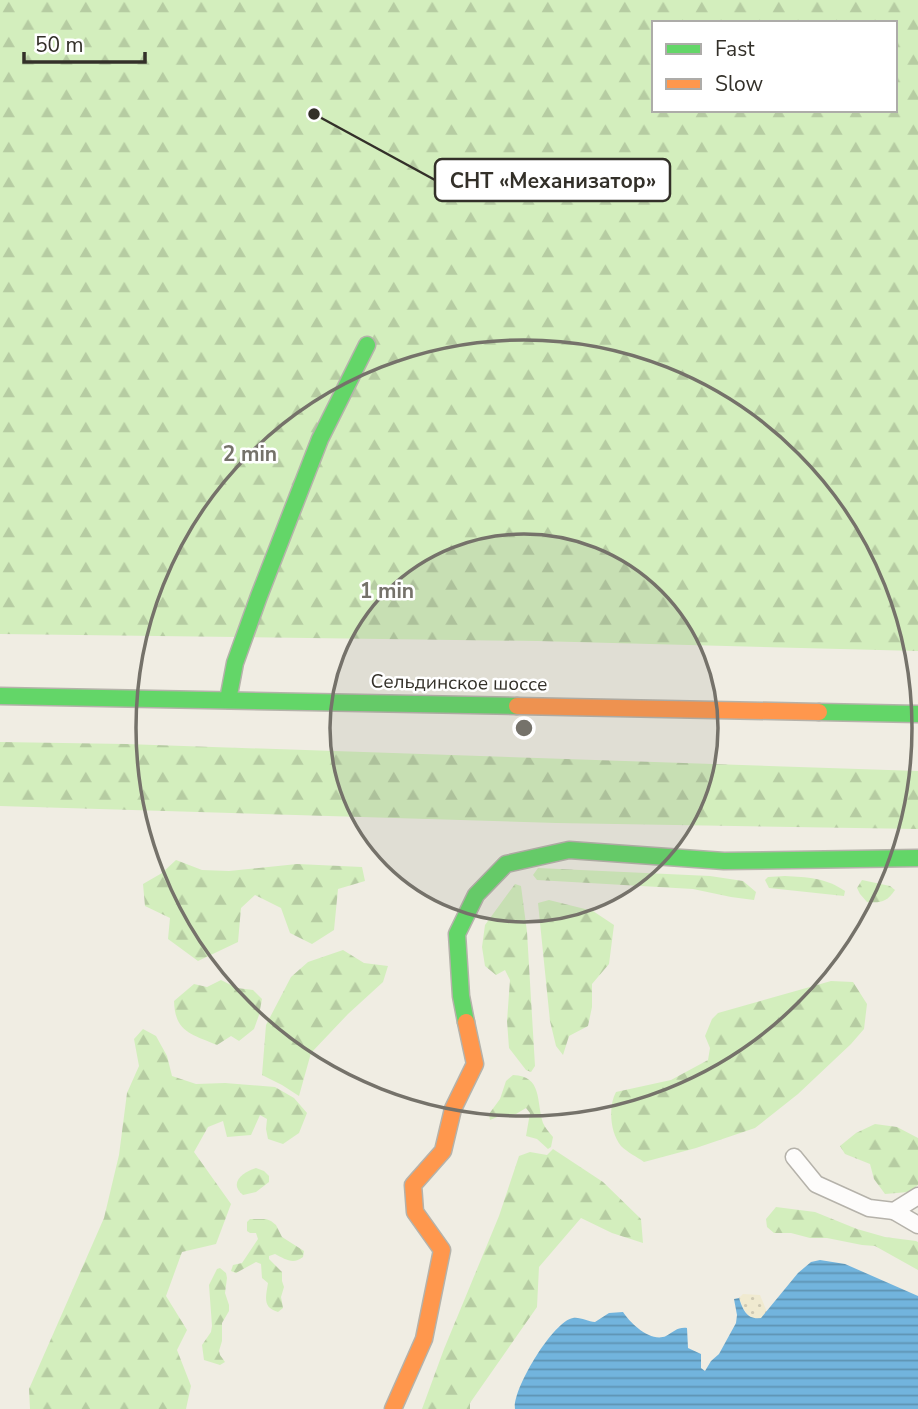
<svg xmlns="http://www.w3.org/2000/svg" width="918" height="1409" font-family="'Nunito Sans',sans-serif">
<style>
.forest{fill:url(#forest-firs);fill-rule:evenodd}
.sand{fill:url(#sand-dots)}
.water{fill:url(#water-rules)}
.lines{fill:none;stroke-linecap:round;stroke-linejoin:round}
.street-casing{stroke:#b5b2aa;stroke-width:19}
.fast-casing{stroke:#b5b2aa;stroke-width:19}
.slow-casing{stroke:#b5b2aa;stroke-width:19}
.street{stroke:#fdfcfb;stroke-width:16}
.fast{stroke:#63d668;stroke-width:16}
.slow{stroke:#ff974d;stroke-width:16}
.ring{fill:none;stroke:#75726a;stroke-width:3.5}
.labels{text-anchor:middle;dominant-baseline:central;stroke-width:5;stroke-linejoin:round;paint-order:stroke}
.street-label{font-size:19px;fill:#333029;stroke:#fff}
.centre{fill:#75726a;stroke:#fff;stroke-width:3.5}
.ring-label{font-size:21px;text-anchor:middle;font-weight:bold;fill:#75726a;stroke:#fff;stroke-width:5;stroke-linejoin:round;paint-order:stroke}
.leader{fill:none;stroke:#333029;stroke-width:2.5}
.callout-dot{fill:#333029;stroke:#fff;stroke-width:2.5}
.callout{fill:#fff;stroke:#333029;stroke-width:2.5}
.callout-label{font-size:21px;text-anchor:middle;font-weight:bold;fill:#333029}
</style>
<defs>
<pattern id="forest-firs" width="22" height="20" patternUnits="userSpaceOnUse" patternTransform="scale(1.75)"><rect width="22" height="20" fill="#d3eebd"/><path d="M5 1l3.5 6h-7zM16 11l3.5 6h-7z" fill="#b6cca2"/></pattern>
<pattern id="sand-dots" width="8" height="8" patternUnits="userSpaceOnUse" patternTransform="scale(1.75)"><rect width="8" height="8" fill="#f0ead0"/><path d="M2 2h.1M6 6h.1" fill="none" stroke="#cec9b3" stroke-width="1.8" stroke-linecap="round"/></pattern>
<pattern id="water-rules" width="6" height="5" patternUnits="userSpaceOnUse" patternTransform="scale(1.75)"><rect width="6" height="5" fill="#72b4dd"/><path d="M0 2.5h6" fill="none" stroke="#5e93b3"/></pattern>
</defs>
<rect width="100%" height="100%" fill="#f0ede3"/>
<!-- forest -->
<g class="forest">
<path d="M0,0H918V651L537,641L0,634ZM654,23H895V110H654Z"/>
<path d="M0,742L126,744L918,771V829L556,823L0,806Z"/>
<path d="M176,860L202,870L229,871L297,864L362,867L365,881L338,889L334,930L312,944L290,933L281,908L255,895L241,908L238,942L198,961L168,939L170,918L145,906L143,884L162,873Z"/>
<path d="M538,868L710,876L743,881L756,892L754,900L731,897L693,889L537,880L533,875Z"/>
<path d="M785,876C807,877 826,878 845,891L844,896L769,888L765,880L768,877Z"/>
<path d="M862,880L890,886L895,890C887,902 881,903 867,902L860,894L857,888Z"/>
<path d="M515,884L521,886L527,932L535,1066L531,1072L526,1070L509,1048L507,1021L510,980L505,970L496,975L485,966L482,947L485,925Z"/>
<path d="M549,900L593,911L614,925L609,964L592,984V1007L588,1026L569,1036L563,1055L556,1046L550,1021L538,903Z"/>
<path d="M343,950L364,963L388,966L383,982L348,1014L311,1053L299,1096L282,1085L262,1075L266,1025L291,977L308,962Z"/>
<path d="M221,980L237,988L253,990L262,999L259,1015L254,1029L239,1041L231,1036L217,1045C192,1034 175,1033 174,1001L194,984L207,987Z"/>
<path d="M831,981L853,982L867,1004L864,1029L851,1044L798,1094L755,1128L696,1148L644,1162C637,1157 627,1152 621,1146C610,1133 608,1106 616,1092L671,1080L708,1060L710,1048L705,1036L712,1019L718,1013Z"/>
<path d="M143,1029L156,1036L167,1056L172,1076L196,1084L225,1083L275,1087L294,1098L307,1113L299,1133L283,1144L268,1139L266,1129L267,1119L260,1115L251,1135L227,1137L223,1121L208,1127L194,1152L231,1204L216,1244L182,1252L166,1296L187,1330L177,1350L191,1386L186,1409H30L29,1389L104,1218L119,1155L127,1093L139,1066L134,1039Z"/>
<path d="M513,1075C543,1076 536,1102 543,1123C545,1128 549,1132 553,1137L551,1147L548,1149L537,1139L526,1136L530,1113L526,1108L516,1114L502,1115L490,1120L489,1114L500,1099L506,1081Z"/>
<path d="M875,1124L897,1127L918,1138V1185L908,1192L885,1194L874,1179L870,1164L845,1154L840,1146L856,1133Z"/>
<path d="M553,1149L603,1182L641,1219L643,1243L612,1233L581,1218L539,1267L537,1307L470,1403V1409H422L444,1349L499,1216L519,1156L530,1152L547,1155Z"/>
<path d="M256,1168L264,1171L269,1176V1182L256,1192L243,1195C228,1183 243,1172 256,1168Z"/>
<path d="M776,1207L815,1212L857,1229L885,1237L916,1241L918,1242V1270L875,1246L862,1245L827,1238H810L791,1233H774L767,1227L766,1219Z"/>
<path d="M250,1219H266L271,1221L276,1225L282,1237L304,1251L303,1257C293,1265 285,1259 275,1254L269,1256V1259L282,1272V1281L284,1287L281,1297L283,1308L278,1312C262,1308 266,1296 268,1283L262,1278L261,1264L256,1262L236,1273L231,1271L233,1265L242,1263L258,1239L256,1233H250L247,1231V1222Z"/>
<path d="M220,1268L226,1273L227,1278L225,1293L229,1305V1311L222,1323V1341L219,1351L220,1355L225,1362L220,1365L204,1360L202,1345L211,1332L212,1326L209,1285L217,1269Z"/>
</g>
<!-- sand -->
<path class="sand" d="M743,1294L760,1295L767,1312C753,1330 744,1311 739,1298Z"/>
<!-- water -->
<path class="water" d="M820,1260L845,1264L918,1296V1409H515C512,1390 553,1321 573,1318C581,1317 588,1322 595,1322L609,1313L623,1312C630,1323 651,1343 666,1336C674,1332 677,1327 687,1328L688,1348L701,1354V1368L705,1371L711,1361L719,1354L736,1323L737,1315L734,1299L739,1298C743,1310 747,1320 761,1318L798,1273L811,1262Z"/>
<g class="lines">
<!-- street casing -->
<g class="street-casing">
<g id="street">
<path d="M794,1157L816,1184L869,1208L894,1211L918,1196"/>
<path d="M894,1211L918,1225"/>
</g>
</g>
<!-- fast casing -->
<g class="fast-casing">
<g id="fast">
<path d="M0,696L517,706"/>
<path d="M228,700L235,663L259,596L320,439L367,345"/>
<path d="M819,712L918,714"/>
<path d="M466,1022L461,996L457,934L476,895L506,864L569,850L724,861L918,858"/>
</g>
</g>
<!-- slow casing -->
<g class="slow-casing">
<g id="slow">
<path d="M517,706L819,712"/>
<path d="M393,1409L424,1339L442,1250L415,1212L413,1185L443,1151L453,1109L475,1064L466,1022"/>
</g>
</g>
<!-- street -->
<use href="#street" class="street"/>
<!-- fast -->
<use href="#fast" class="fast"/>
<!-- slow -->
<use href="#slow" class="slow"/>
</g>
<!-- distance rings -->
<circle cx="524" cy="728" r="194" fill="#75726a" fill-opacity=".12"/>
<g class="ring">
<circle cx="524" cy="728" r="194"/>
<circle cx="524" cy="728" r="388"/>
</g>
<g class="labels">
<!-- street labels -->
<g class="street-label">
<text transform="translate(459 683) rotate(1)">Сельдинское шоссе</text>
</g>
</g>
<circle cx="524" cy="728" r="10" class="centre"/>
<g class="ring-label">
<text x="250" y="461">2 min</text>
<text x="387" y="598">1 min</text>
</g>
<!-- callouts -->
<path class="leader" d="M314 114L435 180"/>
<circle class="callout-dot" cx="314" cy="114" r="7"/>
<rect class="callout" x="435" y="159" width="235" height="42" rx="7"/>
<g class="callout-label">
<text x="553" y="188">СНТ «Механизатор»</text>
</g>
<!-- legend -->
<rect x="652" y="21" width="245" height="91" fill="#ffffff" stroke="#adaca9" stroke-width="2"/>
<rect x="666" y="44" width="35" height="10" fill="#63d668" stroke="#adaca9" stroke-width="2"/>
<text x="715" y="56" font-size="21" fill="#333029">Fast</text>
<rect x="666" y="79" width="35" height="10" fill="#ff974d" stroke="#adaca9" stroke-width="2"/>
<text x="715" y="91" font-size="21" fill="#333029">Slow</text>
<!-- scale -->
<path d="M24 52v10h121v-10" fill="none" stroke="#333029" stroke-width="3.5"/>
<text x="35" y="52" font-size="21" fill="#333029" stroke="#ffffff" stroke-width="5" paint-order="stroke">50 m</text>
</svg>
